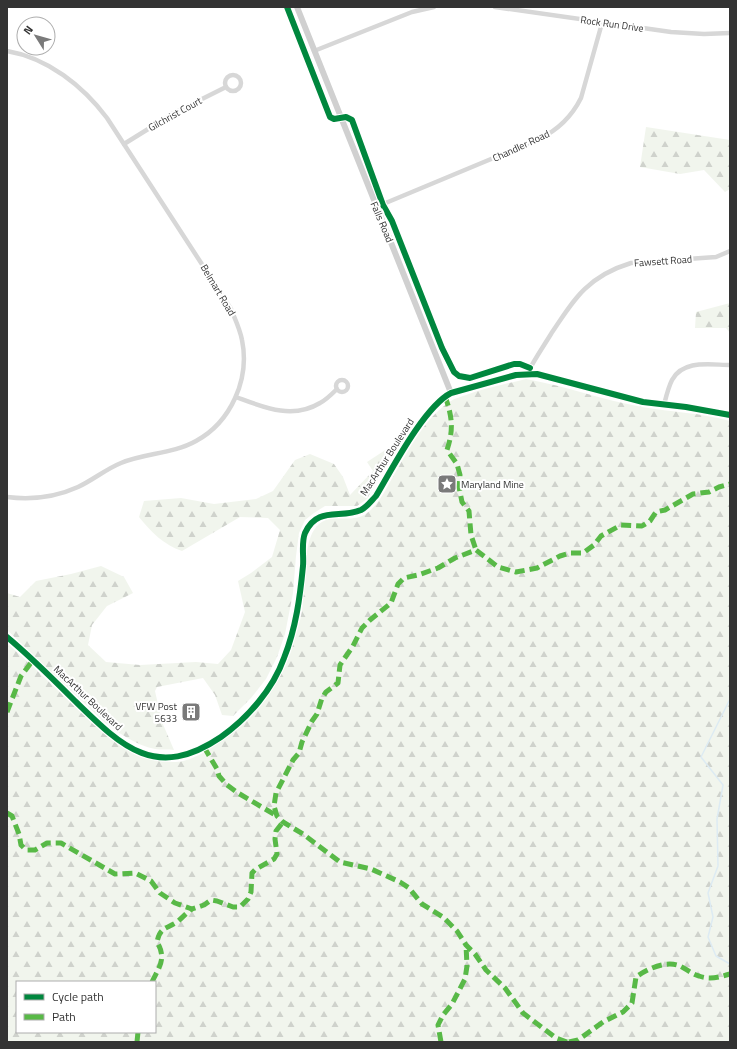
<svg xmlns="http://www.w3.org/2000/svg" width="737" height="1049" font-family="'Titillium Web',sans-serif">
<style>
.forest{fill:url(#forest-firs);fill-rule:evenodd}
.lines{fill:none;stroke-linecap:round;stroke-linejoin:round}
.stream{stroke:#ddebf3;stroke-width:1.5}
.street{stroke:#d7d7d7;stroke-width:4.5}
.secondary{stroke:#d0d0d0;stroke-width:6}
.quiet{stroke:#58b947;stroke-width:5;stroke-dasharray:10 5;stroke-linecap:butt}
.cycleway-casing{stroke:#fff;stroke-width:8}
.cycleway{stroke:#00873e;stroke-width:6}
.labels{text-anchor:middle;dominant-baseline:central;stroke-width:4;stroke-linejoin:round;paint-order:stroke}
.street-label{font-size:10px;fill:#333;stroke:#fff}
.poi-label{font-size:10px;fill:#333;stroke:#fff;text-anchor:start}
</style>
<defs>
<pattern id="forest-firs" width="22" height="20" patternUnits="userSpaceOnUse"><rect width="22" height="20" fill="#f1f5ed"/><path d="M5 1l3.5 6h-7zM16 11l3.5 6h-7z" fill="#cfd2cc"/></pattern>
</defs>
<rect width="100%" height="100%" fill="#fff"/>
<!-- forest -->
<g class="forest">
<path d="M646,127L730,140V189L725,192L704,170L680,174L640,167Z"/>
<path d="M730,303V333L726,328H695L696,312Z"/>
<path d="M526,379C565,386 603,400 642,407C672,412 701,413 730,421V1042H7V643C30,663 51,684 73,705C92,723 110,742 134,754C145,760 171,764 183,761C200,757 214,746 228,736C258,716 283,680 293,645C296,634 300,622 302,611C305,590 303,546 314,530C327,509 350,526 367,513C381,503 389,482 398,468C412,444 427,416 451,401C455,398 461,397 466,395C485,388 506,384 526,379ZM17,982H155V1032H17Z"/>
<path d="M399,441L367,499L357,506H325L314,513L305,520L299,533L296,556L293,593L285,634L277,657L266,679L251,698L233,716L222,715L215,695L203,678L157,687L155,691L162,722L174,750C168,749 161,750 155,749C136,745 118,733 103,721L7,630V593L20,597L36,581L71,574L101,566L124,577L133,593L107,606L92,625L88,645L106,662L140,665L196,662L218,664L231,650L245,612L238,581L251,573L272,557L280,530L268,518L240,517L182,551C164,545 151,532 139,517L144,501L181,498L214,504L256,499L273,491L295,460L310,454L334,464L343,477L350,495L373,471L367,462Z"/>
</g>
<g class="lines">
<!-- stream -->
<path class="stream" d="M730,699L701,757L723,785L717,819L718,866L708,893L713,917L708,937L716,956L730,964"/>
<!-- street -->
<g class="street">
<path d="M495,7L671,32L704,34L730,33"/>
<path d="M7,51C48,58 83,86 107,118L231,309C235,319 240,329 242,340C250,379 231,422 196,441C173,454 145,453 121,463C106,469 93,480 78,487C56,497 31,500 7,497"/>
<path d="M314,51L412,12L434,7"/>
<circle cx="233" cy="83" r="8"/>
<path d="M124,144L174,113L226,87"/>
<path d="M376,207L539,139C558,130 572,116 581,98L602,23"/>
<path d="M527,374C534,360 543,347 551,334C574,299 588,276 631,263L716,257L730,251"/>
<circle cx="342" cy="386" r="6"/>
<path d="M236,397C263,407 292,420 320,403C326,400 332,394 337,389"/>
<path d="M664,405C666,397 668,388 672,380C683,359 711,365 730,365"/>
<path d="M7,637C26,653 44,670 62,688C91,716 128,763 174,757C193,755 209,744 225,733C261,709 284,668 294,627C298,608 300,589 302,570C304,556 300,538 309,526C324,508 338,517 356,512C362,510 365,507 369,504L423,420L441,399L451,393"/>
</g>
<!-- secondary -->
<path class="secondary" d="M297,7L451,393L516,375L537,374L643,402L686,407L730,415"/>
<!-- quiet -->
<g class="quiet">
<path d="M445,396C452,416 454,429 447,450L457,464L460,475L459,487L462,502L469,511L471,535L476,550"/>
<path d="M7,712L21,676L33,660"/>
<path d="M204,747L217,769L219,776L227,785L238,793L277,816"/>
<path d="M7,813L12,816L19,834L21,845L26,850H35L47,843H61L115,874L135,873L151,881L160,893L175,903L192,909L204,905L211,900L217,901L233,907H240L248,899L251,892L252,873L256,869L274,859L277,854L275,839L276,831L283,822"/>
<path d="M152,982C159,967 167,959 157,942C160,927 166,929 177,922C182,918 186,913 192,909"/>
<path d="M137,1042L138,1032"/>
<path d="M441,1042L438,1025L443,1015L452,1004L465,979L467,966L466,945"/>
<path d="M567,1042L556,1038L523,1013L505,988L486,970L475,954L466,945L457,931L443,917L422,904L409,888L400,882L371,869L340,862L303,834L283,822L277,816L274,806L276,793L293,760L299,753L302,742L312,721L317,714L322,698L326,692L338,683L340,665L353,646L362,628L370,620L391,603L398,584L404,578L418,575L438,568L455,558L476,550L498,567L516,572L537,568L560,556L570,553H583L594,545L601,536L621,525L642,526L650,521L656,512L665,510L693,494L709,492L719,487L730,484"/>
<path d="M569,1042L578,1040L603,1022L623,1012L632,1003L636,977C647,969 666,960 680,966C686,969 692,974 699,976C710,980 720,977 730,974"/>
</g>
<!-- cycleway casing -->
<g class="cycleway-casing">
<g id="cycleway">
<path d="M287,7L330,117L334,119L346,117L352,120L383,205L392,221L442,348L454,372L459,376L470,378L514,364H520L530,368"/>
<path d="M7,637C31,657 53,679 75,701C122,747 156,781 221,737C248,718 273,689 284,658C296,628 300,597 303,566C304,556 301,543 305,533C317,506 340,519 361,510C367,507 371,501 376,496C392,469 424,407 451,393L516,375L537,374L643,402L686,407L730,415"/>
</g>
</g>
<!-- cycleway -->
<use href="#cycleway" class="cycleway"/>
</g>
<!-- icons -->
<defs>
<g id="sight-square" transform="scale(1)"><rect x="-9" y="-9" width="18" height="18" rx="4" fill="#7a7a7a" stroke="#fff"/><path d="M0-6L1.8-2.2L6-1.7L2.9 1.2L3.7 5.4L0 3.3L-3.7 5.4L-2.9 1.2L-6-1.7L-1.8-2.2Z" fill="#fff"/></g>
<g id="building-square" transform="scale(1)"><rect x="-9" y="-9" width="18" height="18" rx="4" fill="#7a7a7a" stroke="#fff"/><path d="M-4-6H4V6H1V3H-1V6H-4ZM-2.5-4.3h1.7v1.8h-1.7ZM.8-4.3h1.7v1.8H.8ZM-2.5-1h1.7V.8h-1.7ZM.8-1h1.7V.8H.8Z" fill="#fff"/></g>
</defs>
<g fill-rule="evenodd">
<use href="#sight-square" x="447" y="484"/>
<use href="#building-square" x="191" y="712"/>
</g>
<g class="labels">
<!-- street labels -->
<g class="street-label">
<text transform="translate(612 24) rotate(8)">Rock Run Drive</text>
<text transform="translate(175 114) rotate(-29)">Gilchrist Court</text>
<text transform="translate(521 146) rotate(-25)">Chandler Road</text>
<text transform="translate(382 222) rotate(67)">Falls Road</text>
<text transform="translate(663 261) rotate(-4)">Fawsett Road</text>
<text transform="translate(218 290) rotate(59)">Belmart Road</text>
<text transform="translate(387 457) rotate(-57)">MacArthur Boulevard</text>
<text transform="translate(88 698) rotate(43)">MacArthur Boulevard</text>
</g>
<!-- poi labels -->
<g class="poi-label">
<text x="461" y="484">Maryland Mine</text>
<text x="177" y="706" text-anchor="end">VFW Post<tspan x="177" dy="12">5633</tspan></text>
</g>
</g>
<!-- border -->
<rect width="737" height="1049" fill="none" stroke="#333333" stroke-width="16"/>
<!-- legend -->
<rect x="16" y="981" width="140" height="52" fill="#ffffff" stroke="#adadad"/>
<rect x="24" y="994" width="20" height="6" fill="#00873e" stroke="#adadad"/>
<text x="52" y="1001" font-size="12" fill="#333333">Cycle path</text>
<rect x="24" y="1014" width="20" height="6" fill="#58b947" stroke="#adadad"/>
<text x="52" y="1021" font-size="12" fill="#333333">Path</text>
<!-- north arrow -->
<g transform="translate(36 36) rotate(307)"><circle r="19" fill="#ffffff" stroke="#adadad"/>
<path d="M0-3L7 15L0 10L-7 15Z" fill="#7a7a7a"/>
<text y="-6" font-size="11" font-weight="bold" text-anchor="middle" fill="#333333">N</text>
</g>
</svg>
